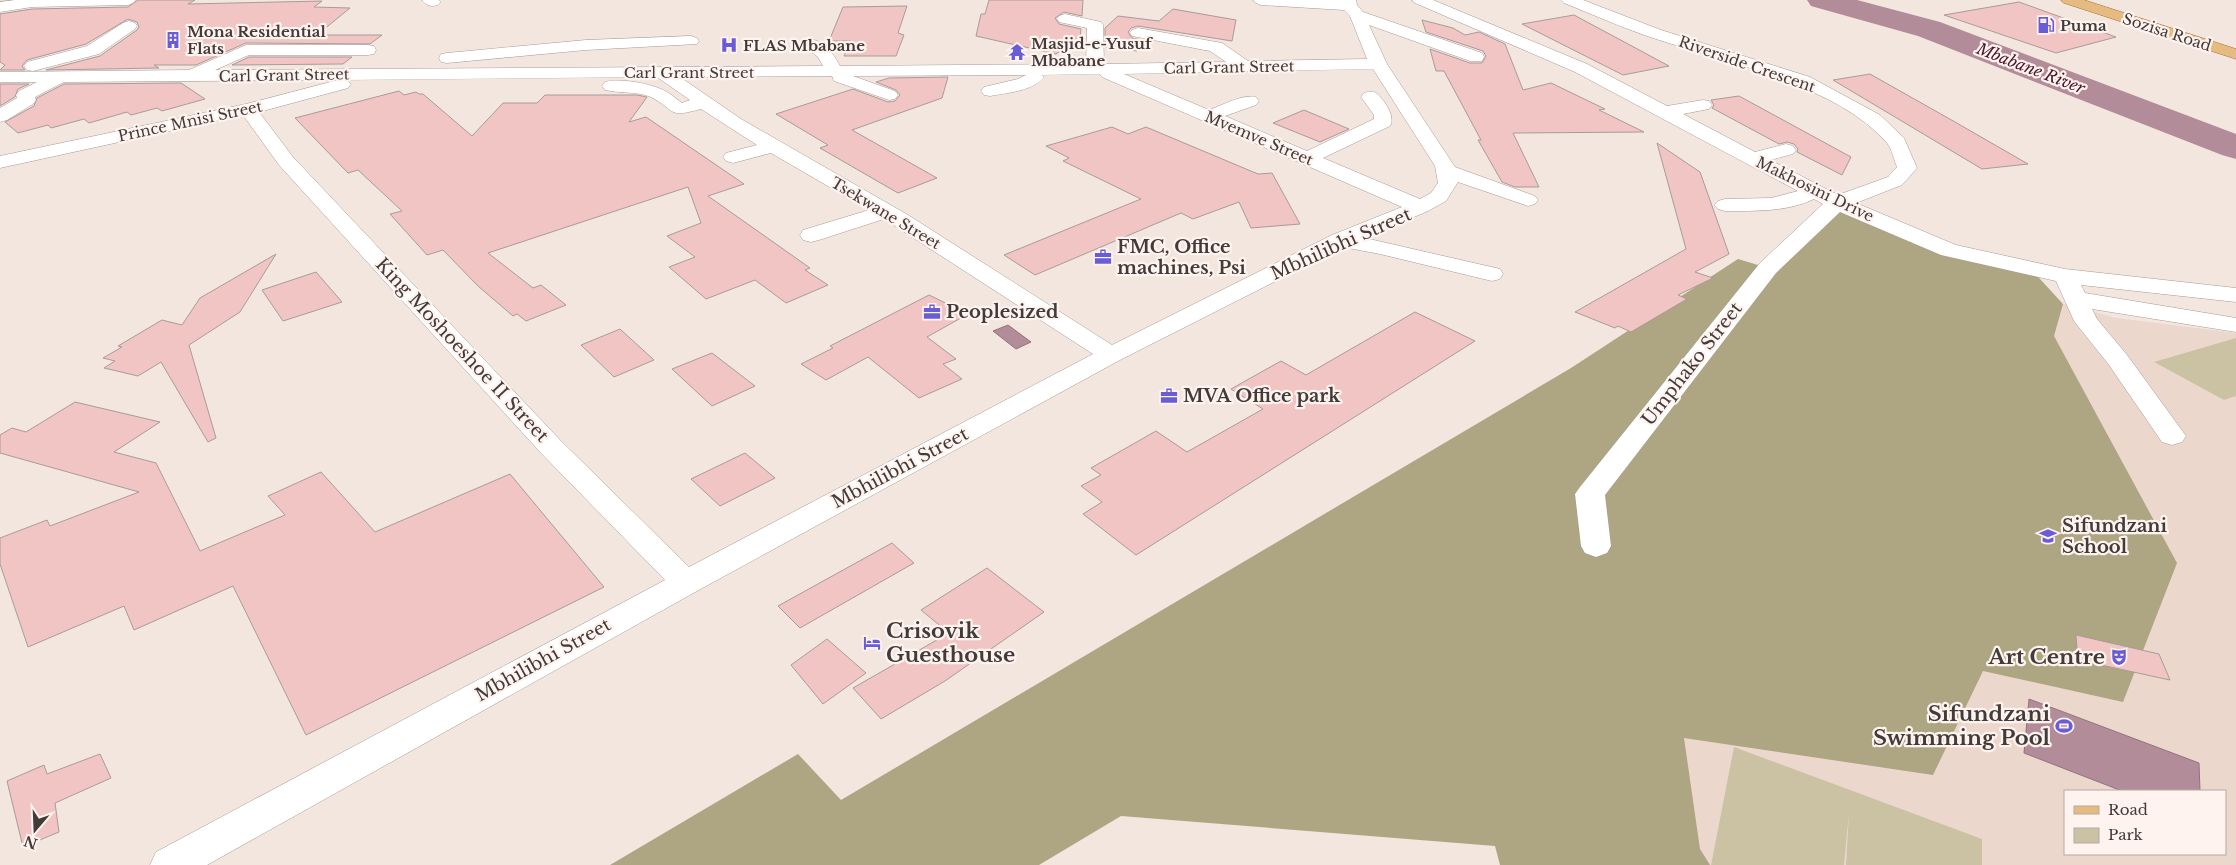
<svg xmlns="http://www.w3.org/2000/svg" width="2236" height="865" font-family="'Libre Baskerville',serif">
<style>
.built{fill:#ecd7cd;fill-rule:evenodd}
.green{fill:#cbc2a3}
.forest{fill:#aea582}
.water{fill:#b28c99;stroke:#90747c}
.lines{fill:none;stroke-linecap:round;stroke-linejoin:round}
.river{fill:#b28c99;fill-rule:evenodd}
.building{fill:#f0c5c3;stroke:#a99b9a}
.minor-casing{stroke:#a79a94;stroke-width:1}
.major-casing{stroke:#a07131;stroke-width:1}
.minor{fill:#fff;fill-rule:evenodd}
.major{fill:#e5bb81;fill-rule:evenodd}
.labels{text-anchor:middle;dominant-baseline:central;stroke-width:4.5;stroke-linejoin:round;paint-order:stroke}
.far-poi-label{font-size:15px;font-weight:bold;fill:#413b39;stroke:#fff3ef;text-anchor:start}
.far-street-label{font-size:15px;fill:#413b39;stroke:#fff3ef}
.far-water-label{font-size:16px;font-style:italic;fill:#46152a;stroke:#fff3ef}
.street-label{font-size:18px;fill:#413b39;stroke:#fff3ef}
.poi-label{font-size:18px;font-weight:bold;fill:#413b39;stroke:#fff3ef;text-anchor:start}
.near-poi-label{font-size:21px;font-weight:bold;fill:#413b39;stroke:#fff3ef;text-anchor:end}
</style>
<rect width="100%" height="100%" fill="#f3e6df"/>
<!-- built -->
<path class="built" d="M2063,304L2117,318L2236,333V865H1618L1684,738ZM2065,791H2225V854H2065Z"/>
<!-- green -->
<g class="green">
<path d="M2236,338V396L2224,400L2154,362Z"/>
<path d="M1734,747L1982,839V865H1846L1849,813L1844,865H1711Z"/>
</g>
<!-- forest -->
<path class="forest" d="M1837,203L1949,250L2029,267L2063,304L2054,336L2177,563L2123,702L1983,671L1933,775L1684,738L1700,849L1710,865H1500L1495,846L1121,816L1039,865H610L798,754L841,800L1571,368L1738,259L1768,268Z"/>
<!-- water -->
<g class="water">
<path d="M1008,325L1031,342L1016,349L993,331Z"/>
<path d="M2029,699L2199,763L2200,791H2122L2024,753Z"/>
</g>
<g class="lines">
<!-- river -->
<path class="river" d="M1807,0H1857L1940,22L2236,134V159L2222,155L1918,36L1811,6Z"/>
</g>
<!-- building -->
<g class="building">
<path d="M138,0H195L188,4L322,1L314,7L350,8L317,35H382L370,44L246,43L196,65H154L159,68L46,70L100,56L137,30L139,27L137,22L128,19L86,44L27,60L22,66L25,70H0L5,65L0,62V14L32,9L128,7Z"/>
<path d="M989,0H1083L1082,16L1064,12L1055,18L1059,24L1081,29L1080,39L1056,54L976,36L981,14H985Z"/>
<path d="M2019,2L2116,37L2056,53L1944,15Z"/>
<path d="M907,6L898,33L904,35L896,56H844L851,41H829L843,7Z"/>
<path d="M1173,9L1236,20L1232,41L1138,26L1131,28L1128,32L1132,38L1147,41L1137,51L1105,47V28L1118,16L1159,21Z"/>
<path d="M1574,15L1669,66L1623,75L1522,24Z"/>
<path d="M1422,20L1453,28L1465,35L1479,32L1505,44L1523,90L1551,83L1605,109L1599,110L1644,132L1513,133L1539,187H1515L1502,182L1478,140H1481L1444,71H1436L1430,49L1470,63H1482L1486,56L1483,51L1426,32Z"/>
<path d="M249,57H352L343,64L232,65Z"/>
<path d="M1870,74L1955,122L2028,164L1982,169L1833,80Z"/>
<path d="M948,77L942,98L852,130L937,178L898,193L820,148L828,145L776,114L853,89L888,102L895,101L900,95L896,90L876,82L889,78Z"/>
<path d="M181,83L205,99L162,111L157,108L131,115L127,112L89,123L84,119L51,128L48,125L18,133L5,122L34,106L37,98L64,84Z"/>
<path d="M0,84H29L18,89L15,97L0,106Z"/>
<path d="M399,91L404,95L416,92L419,94H423L472,136L503,103H537L545,95H637L647,97L629,122L646,117L744,184L708,196L810,268L805,270L828,285L786,303L755,280L706,299L669,267L695,257L667,236L701,223L688,187L488,253L533,288L541,285L566,305L526,321L517,314L513,316L478,286L443,250L427,255L390,214L402,211L358,170L348,173L295,118Z"/>
<path d="M1739,96L1851,157L1842,175L1797,152L1798,149L1794,144L1787,142L1779,144L1712,108L1714,105L1711,100Z"/>
<path d="M1304,110L1349,129L1320,142L1273,123Z"/>
<path d="M1112,127L1128,134L1146,127L1258,174L1272,173L1300,224L1251,228L1239,202L1193,219L1181,213L1035,275L1004,255L1141,199L1063,161L1069,158L1046,146Z"/>
<path d="M1657,143L1700,172L1729,254L1695,272L1713,278L1678,295L1687,299L1631,332L1618,326L1615,328L1575,312L1686,249Z"/>
<path d="M276,254L240,312L189,345L216,438L208,442L161,362L138,376L104,368L115,361L103,358L122,347L118,346L162,320L182,325L200,298Z"/>
<path d="M316,272L342,302L283,321L262,290Z"/>
<path d="M929,295L968,314L927,337L956,359L943,364L962,379L919,398L868,357L826,380L801,364L833,348L830,346Z"/>
<path d="M1415,312L1475,341L1136,555L1083,514L1102,502L1081,486L1101,475L1091,468L1156,431L1187,452L1263,409L1231,389L1281,361L1306,375Z"/>
<path d="M620,329L654,360L614,377L581,345Z"/>
<path d="M712,353L755,386L712,406L672,369Z"/>
<path d="M75,402L160,422L114,452L156,463L200,551L285,515L268,496L321,472L375,532L510,474L604,587L306,735L233,586L134,630L124,606L28,647L0,564V538L47,520L50,526L139,492L0,453V435L12,428L26,432Z"/>
<path d="M745,453L775,478L720,506L691,479Z"/>
<path d="M892,543L914,563L800,628L778,606Z"/>
<path d="M987,568L1044,612L945,681L881,719L853,688L949,633L921,610Z"/>
<path d="M2076,635L2159,654L2170,680L2078,660Z"/>
<path d="M827,639L866,673L823,704L791,665Z"/>
<path d="M100,754L111,778L55,803L59,832L23,847L7,781L44,765L47,774Z"/>
</g>
<g class="lines">
<!-- minor casing -->
<g class="minor-casing">
<g id="minor">
<path d="M15,0H136L133,3L128,5L32,7L0,12V2Z"/>
<path d="M422,0H439L441,2L438,5C431,7 427,6 422,0Z"/>
<path d="M1253,0H1356L1357,5L1363,12L1482,53L1484,57L1482,61H1470L1369,25L1387,64L1455,167L1535,196L1538,200L1535,204L1528,206L1458,182L1446,201L1428,211L1365,238L1500,269L1503,274L1500,279L1492,281L1380,254L1343,247L1120,360L697,591L207,865H150L156,852L665,580L540,452L279,165L243,115L0,168V156L246,104L338,80L64,82L35,97L36,100L33,104L7,120L0,122V108L17,98L16,95L19,91L37,82H0V72L189,70L246,45H368L374,46L376,50L374,54L368,55H249L215,70L823,66L818,57L800,43L802,40C819,35 833,52 840,66L1086,64L1087,28L1059,22L1057,19L1059,16L1065,14L1101,22L1103,25L1104,64L1226,62L1210,51L1132,36L1130,33L1132,30L1138,28L1222,43L1248,61L1367,59L1350,16L1344,10L1261,5L1256,3ZM1373,69L1435,166L1438,183L1431,193L1420,199L1323,158L1390,126C1396,117 1384,99 1376,93C1373,91 1367,92 1364,93L1361,97L1374,115V119L1307,151L1225,116L1256,105L1259,101L1256,97C1242,94 1223,105 1209,110L1124,74ZM1100,74L1102,77L1402,207L1332,235L1112,345L908,215L741,119L680,77L832,76L834,81L889,100L895,99L898,95L895,91L853,76L1026,75L1018,79L984,87L981,91L984,95L990,96C1006,93 1034,91 1044,77L1042,75ZM657,77L690,100L682,103C675,98 669,92 661,89C646,83 621,78 605,82L602,86L605,90L611,91C623,93 640,92 651,97C678,112 667,118 701,109L757,145L726,153L723,157L726,161L733,163L771,153L869,210L803,230L800,235L803,240L811,242L819,240L884,219L1093,354L689,567L560,440L293,157L259,112L348,88L351,84L346,80Z"/>
<path d="M1412,0H1433L1587,64L1667,106L1703,100L1709,101L1712,105L1709,109L1683,114L1755,152L1786,144L1793,146L1796,150L1793,154L1770,160L1838,195L1888,177L1897,167C1894,160 1892,149 1887,143C1840,87 1724,61 1656,39C1625,29 1594,15 1564,3L1561,0H1583L1661,30L1810,77L1880,115L1904,138L1917,168L1902,185L1856,203L1956,245L2065,269L2236,288V302L2081,285L2085,293L2236,318V332L2092,309L2097,319L2127,355L2186,436L2182,442L2172,445L2162,442L2109,365L2074,321L2056,281L1941,255L1840,212L1776,273L1605,495L1611,546L1607,553L1596,557L1585,553L1581,546L1575,494L1580,487L1760,263L1823,204L1814,199C1787,212 1755,211 1725,211L1718,209L1714,205L1718,201L1725,199L1771,198L1798,191L1575,72L1415,3Z"/>
<path d="M129,21L135,23L137,26L135,29L99,54L33,71L27,70L24,66L27,62L87,46L123,23Z"/>
<path d="M691,36L697,38L699,41L697,44L586,50L447,63L441,62L439,58L441,54L447,53L586,40Z"/>
</g>
</g>
<!-- major casing -->
<g class="major-casing">
<path id="major" d="M2061,0H2084L2236,49V59L2064,3Z"/>
</g>
<!-- minor -->
<use href="#minor" class="minor"/>
<!-- major -->
<use href="#major" class="major"/>
</g>
<!-- icons -->
<defs>
<g id="fuel-bare" transform="scale(1.35)"><path d="M-5.5-6h7V0h2V4h1.3V-2.5L3-4.5l.8-.8L6-3V5H2.5V1h-1V6h-7ZM-4.2-4.7v3.2H.2V-4.7Z" fill="#685dd6" stroke="#fff3ef" stroke-width="2.5" paint-order="stroke"/></g>
<g id="building-bare" transform="scale(1.35)"><path d="M-4-6H4V6H1V3H-1V6H-4ZM-2.5-4.3h1.7v1.8h-1.7ZM.8-4.3h1.7v1.8H.8ZM-2.5-1h1.7V.8h-1.7ZM.8-1h1.7V.8H.8Z" fill="#685dd6" stroke="#fff3ef" stroke-width="2.5" paint-order="stroke"/></g>
<g id="hospital-bare" transform="scale(1.35)"><path d="M-5-5h3v3.5h4V-5h3V5h-3V1.5h-4V5h-3Z" fill="#685dd6" stroke="#fff3ef" stroke-width="2.5" paint-order="stroke"/></g>
<g id="temple-bare" transform="scale(1.35)"><path d="M0-6L5-2H3V0L6.5 2.5H4V6H1.5V3h-3V6H-4V2.5H-6.5L-3 0V-2H-5Z" fill="#685dd6" stroke="#fff3ef" stroke-width="2.5" paint-order="stroke"/></g>
<g id="office-bare" transform="scale(1.35)"><path d="M-6-3h4V-5.5h4V-3h4V5H-6ZM-1-4.5V-3h2v-1.5ZM-6 0V1H6V0Z" fill="#685dd6" stroke="#fff3ef" stroke-width="2.5" paint-order="stroke"/></g>
<g id="school-bare" transform="scale(1.35)"><path d="M0-5L7-2L0 1L-7-2ZM-4 1L0 2.5L4 1V4Q0 6-4 4Z" fill="#685dd6" stroke="#fff3ef" stroke-width="2.5" paint-order="stroke"/></g>
<g id="hotel-bare" transform="scale(1.35)"><path d="M-6-4.5h1.5V1H6V5H4.5V3h-9V5H-6ZM-4 0a1.8 1.8 0 1 1 3.6 0ZM.5 0V-2.5h3Q6-2.5 6 0Z" fill="#685dd6" stroke="#fff3ef" stroke-width="2.5" paint-order="stroke"/></g>
<g id="theatre-bare" transform="scale(1.35)"><path d="M-5-5.5Q0-4 5-5.5V0Q5 5 0 6Q-5 5-5 0ZM-3.3-2.5H-1v1.5H-3.3ZM1-2.5H3.3v1.5H1ZM-2.8 1Q0 5.5 2.8 1Z" fill="#685dd6" stroke="#fff3ef" stroke-width="2.5" paint-order="stroke"/></g>
<g id="stadium-bare" transform="scale(1.35)"><path d="M0-5a6.5 5 0 1 0 0 10a6.5 5 0 1 0 0-10ZM-3.5-1.8h7v3.6h-7Z" fill="#685dd6" stroke="#fff3ef" stroke-width="2.5" paint-order="stroke"/></g>
</defs>
<g fill-rule="evenodd">
<use href="#fuel-bare" x="2046" y="25"/>
<use href="#building-bare" x="173" y="40"/>
<use href="#hospital-bare" x="729" y="45"/>
<use href="#temple-bare" x="1017" y="52"/>
<use href="#office-bare" x="1103" y="257"/>
<use href="#office-bare" x="932" y="312"/>
<use href="#office-bare" x="1169" y="396"/>
<use href="#school-bare" x="2048" y="536"/>
<use href="#hotel-bare" x="872" y="643"/>
<use href="#theatre-bare" x="2119" y="657"/>
<use href="#stadium-bare" x="2064" y="726"/>
</g>
<g class="labels">
<!-- far-poi labels -->
<g class="far-poi-label">
<text x="2060" y="25">Puma</text>
<text x="187" y="31">Mona Residential<tspan x="187" dy="17">Flats</tspan></text>
<text x="1031" y="43">Masjid-e-Yusuf<tspan x="1031" dy="17">Mbabane</tspan></text>
<text x="743" y="45">FLAS Mbabane</text>
</g>
<!-- far-street labels -->
<g class="far-street-label">
<text transform="translate(2167 32) rotate(18)">Sozisa Road</text>
<text transform="translate(1747 64) rotate(19)">Riverside Crescent</text>
<text transform="translate(1229 67) rotate(-1)">Carl Grant Street</text>
<text x="689" y="72">Carl Grant Street</text>
<text transform="translate(284 75) rotate(-1)">Carl Grant Street</text>
<text transform="translate(190 121) rotate(-12)">Prince Mnisi Street</text>
<text transform="translate(1259 138) rotate(23)">Mvemve Street</text>
<text transform="translate(1815 189) rotate(26)">Makhosini Drive</text>
<text transform="translate(886 213) rotate(31)">Tsekwane Street</text>
</g>
<!-- far-water labels -->
<g class="far-water-label">
<text transform="translate(2031 68) rotate(21)">Mbabane River</text>
</g>
<!-- street labels -->
<g class="street-label">
<text transform="translate(1341 244) rotate(-24)">Mbhilibhi Street</text>
<text transform="translate(462 350) rotate(47)">King Moshoeshoe II Street</text>
<text transform="translate(1692 364) rotate(-52)">Umphako Street</text>
<text transform="translate(900 468) rotate(-28)">Mbhilibhi Street</text>
<text transform="translate(543 660) rotate(-29)">Mbhilibhi Street</text>
</g>
<!-- poi labels -->
<g class="poi-label">
<text x="1117" y="247">FMC, Office<tspan x="1117" dy="21">machines, Psi</tspan></text>
<text x="946" y="312">Peoplesized</text>
<text x="1183" y="396">MVA Office park</text>
<text x="2062" y="526">Sifundzani<tspan x="2062" dy="21">School</tspan></text>
</g>
<!-- near-poi labels -->
<g class="near-poi-label">
<text x="886" y="631" text-anchor="start">Crisovik<tspan x="886" dy="24">Guesthouse</tspan></text>
<text x="2105" y="657">Art Centre</text>
<text x="2050" y="714">Sifundzani<tspan x="2050" dy="24">Swimming Pool</tspan></text>
</g>
</g>
<!-- legend -->
<rect x="2064" y="790" width="162" height="65" fill="#fff3ef" stroke="#b3a9a6"/>
<rect x="2074" y="806" width="25" height="8" fill="#e5bb81" stroke="#b3a9a6"/>
<text x="2108" y="815" font-size="15" fill="#413b39">Road</text>
<rect x="2074" y="828" width="25" height="15" fill="#cbc2a3" stroke="#b3a9a6"/>
<text x="2108" y="840" font-size="15" fill="#413b39">Park</text>
<!-- north arrow -->
<g transform="translate(35 830) rotate(199)" stroke="#fff3ef" stroke-width="4" paint-order="stroke">
<path d="M0-4L9 19L0 12L-9 19Z" fill="#413b39"/>
<text y="-8" font-size="14" font-weight="bold" text-anchor="middle" fill="#413b39">N</text>
</g>
</svg>
